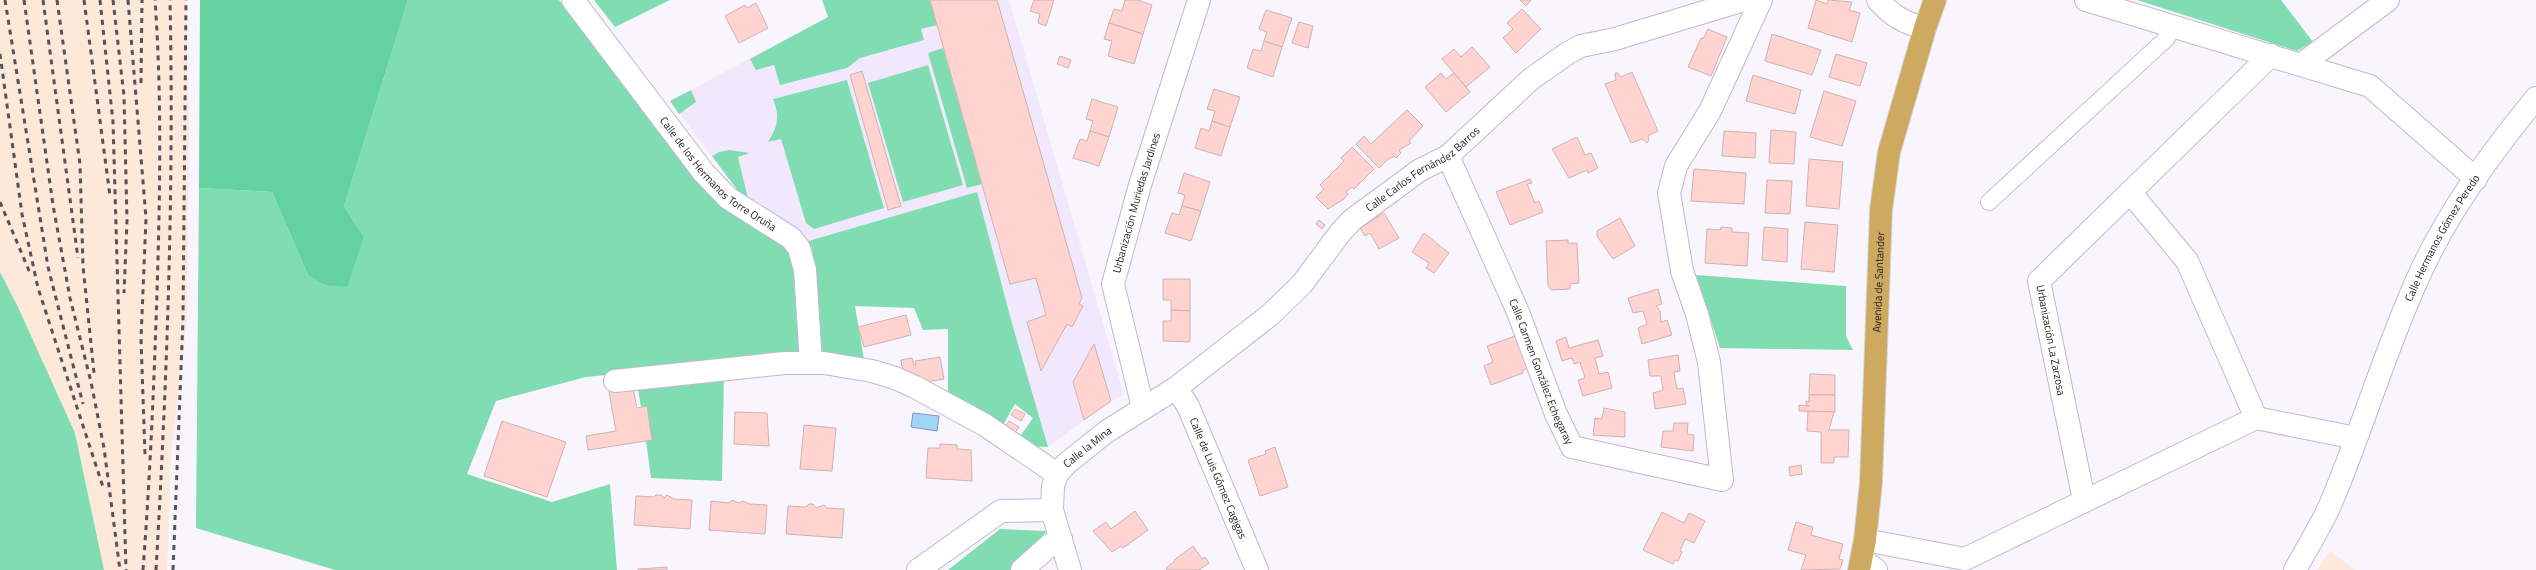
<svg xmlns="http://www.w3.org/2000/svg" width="2536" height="570" font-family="'Titillium Web',sans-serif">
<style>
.industrial{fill:#fde8d9}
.education{fill:#f1e8fd}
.green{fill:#80ddb1}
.forest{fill:#64d1a0}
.water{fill:#9fd5f8;stroke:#789db8}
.building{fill:#ffd3d0;stroke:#cfb2b0}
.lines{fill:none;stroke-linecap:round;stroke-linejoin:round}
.pedestrian-casing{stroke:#c1b8cf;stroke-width:18}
.minor-casing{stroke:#c1b8cf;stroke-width:24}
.trunk-casing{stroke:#d6d6d7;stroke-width:24}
.pedestrian{stroke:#fff;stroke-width:16}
.minor{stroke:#fff;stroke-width:22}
.trunk{stroke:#ceaa60;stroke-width:22}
.rail{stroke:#55525a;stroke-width:3;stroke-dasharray:5 5;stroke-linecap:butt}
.labels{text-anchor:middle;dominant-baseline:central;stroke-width:4;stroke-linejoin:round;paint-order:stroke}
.street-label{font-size:11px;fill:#1d1a22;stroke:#fff}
</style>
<rect width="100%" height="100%" fill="#f8f5fe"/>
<!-- industrial -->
<g class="industrial">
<path d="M0,0H186L189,116L187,319L171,453L167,570H104L75,433L18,307L0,272Z"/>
<path d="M2330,551L2355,570H2317Z"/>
</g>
<!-- education -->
<path class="education" d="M822,0H1009L1124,395L1111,401L1048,447L1040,448L1019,438L1033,418L1015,405L1005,295L809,246L772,212L750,207L670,101L828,17Z"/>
<!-- green -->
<g class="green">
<path d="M408,0H559L707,189L793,251L805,352L797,356L586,377L496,401L467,474L552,502L610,484L617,570H335L196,528L199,188L272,192L308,275L364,237L344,206Z"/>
<path d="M594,0H670L615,27Z"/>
<path d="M822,0H930L937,25L921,29L924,40L860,58L847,68L780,85L774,65L756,70L750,59L828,17Z"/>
<path d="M2137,0H2281L2313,42L2297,51Z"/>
<path d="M943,48L982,184L967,188L928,53Z"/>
<path d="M928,65L963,185L903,202L868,83Z"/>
<path d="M847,80L884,208L814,229L806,223L781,139L768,142C778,127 780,116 773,99Z"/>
<path d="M691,90L696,102L679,114L670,101Z"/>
<path d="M729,150L750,153L738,157L750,207L712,156L719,152Z"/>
<path d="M977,192L1013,327L1048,447L1031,446L1019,438L1033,418L1015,404L1002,427L948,396V329L923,330L914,308L855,306L864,359L818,353L812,247L805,242Z"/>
<path d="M0,272L18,307L75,433L104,570H0Z"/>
<path d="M1696,275L1846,286V336L1853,350L1720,348Z"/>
<path d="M724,373L722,481L651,478L646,441L652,439L647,406L641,407L637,383Z"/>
<path d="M1000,529L1047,531L1013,570H948Z"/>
</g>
<!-- forest -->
<path class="forest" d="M200,0H408L344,206L364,237L347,287L326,285L308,275L272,192L199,188Z"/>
<!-- water -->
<path class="water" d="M913,413L939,416L937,431L911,427Z"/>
<!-- building -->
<g class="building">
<path d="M930,0H997L1082,298L1079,304L1083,306L1072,327L1067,324L1041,371L1027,322L1046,315L1036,278L1010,284Z"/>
<path d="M1034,0H1054L1046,26L1038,23L1040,14L1030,11Z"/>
<path d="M1125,0H1138L1152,5L1143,34L1109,23L1114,9L1122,11Z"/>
<path d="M1520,0H1531L1526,6Z"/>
<path d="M1816,0L1827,4L1828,0L1852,2L1849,10L1860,13L1852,42L1808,28Z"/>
<path d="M756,3L768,28L739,43L725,16L745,5L747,8Z"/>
<path d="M1522,9L1541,29L1516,53L1503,38L1513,29L1507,23Z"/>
<path d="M1266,10L1292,18L1282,47L1264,41L1267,32L1259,29Z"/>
<path d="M1299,22L1313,26L1308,48L1292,43Z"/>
<path d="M1109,23L1143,34L1134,64L1108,56L1112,41L1104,39Z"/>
<path d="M1708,29L1727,37L1711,76L1688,67L1701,38L1703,39Z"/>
<path d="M1772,34L1821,50L1812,75L1765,61Z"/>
<path d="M1264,41L1282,47L1273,77L1247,68L1253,49L1261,51Z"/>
<path d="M1472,47L1490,67L1466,87L1442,59L1454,49L1461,57Z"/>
<path d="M1836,54L1867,63L1860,86L1829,77Z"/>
<path d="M1060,56L1071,60L1068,68L1057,64Z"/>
<path d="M862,71L901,206L888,210L850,75Z"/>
<path d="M1632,72L1658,131L1648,136L1649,140L1647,143L1642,139L1631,143L1605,84L1616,80L1615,73H1618L1621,77Z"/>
<path d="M1441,73L1446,79L1454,73L1470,92L1446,112L1425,87Z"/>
<path d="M1753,75L1801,90L1795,114L1746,101Z"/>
<path d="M1214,89L1240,97L1230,127L1212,121L1215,111L1207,109Z"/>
<path d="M1824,91L1856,101L1842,146L1810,137Z"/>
<path d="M1092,99L1118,107L1109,137L1090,131L1093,121L1086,119Z"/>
<path d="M1407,110L1423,126L1409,141L1411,143L1399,150L1401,153L1396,158L1394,156L1387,160L1379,168L1356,144L1364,136L1371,144Z"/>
<path d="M1212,121L1230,127L1221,156L1195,148L1201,128L1209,131Z"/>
<path d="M1771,130L1796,132L1794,164L1769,163Z"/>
<path d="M1090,131L1109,137L1099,166L1073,158L1080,139L1087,141Z"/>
<path d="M1724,131L1756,133L1755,158L1722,156Z"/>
<path d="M1577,137L1585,155L1591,153L1598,168L1588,173L1587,170L1569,178L1552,149Z"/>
<path d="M1352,147L1374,169L1354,189L1352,187L1346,192L1348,194L1344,199L1328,209L1316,197L1324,189L1320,185L1344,161L1341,158Z"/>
<path d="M1809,159L1843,162L1839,209L1806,206Z"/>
<path d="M1694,169L1746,173L1744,204L1691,201Z"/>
<path d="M1184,173L1210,182L1201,211L1182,206L1185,195L1178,193Z"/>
<path d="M1530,179L1532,183L1527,184L1535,203L1539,201L1543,212L1510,225L1496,192Z"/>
<path d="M1767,180L1792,181L1790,214L1765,213Z"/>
<path d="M1182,206L1201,211L1191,241L1165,233L1172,213L1179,215Z"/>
<path d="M1384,213L1399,238L1379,249L1370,233L1365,236L1360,228Z"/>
<path d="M1620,218L1635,246L1613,259L1597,236V231Z"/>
<path d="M1319,220L1325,225L1322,229L1316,224Z"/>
<path d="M1805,222L1838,225L1834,272L1801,269Z"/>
<path d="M1721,227L1732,228V232L1749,233L1747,266L1705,263L1707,229L1720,230Z"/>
<path d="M1764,227L1788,229L1787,262L1762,260Z"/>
<path d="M1424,233L1449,253L1434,273L1426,268L1429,263L1412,252Z"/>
<path d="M1568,240V243H1577L1579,283L1570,284V289L1551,290L1548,286L1546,241Z"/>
<path d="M1163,279H1190V311L1171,310V300H1163Z"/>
<path d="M1658,289L1662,304L1656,306L1660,311L1661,322L1667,320L1672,335L1642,344L1638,328L1647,324L1643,311L1633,313L1628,298Z"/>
<path d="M1171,310L1190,311V342L1163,341V321H1171Z"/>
<path d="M906,315L911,335L864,347L858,327Z"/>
<path d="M1518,335L1530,367L1522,371L1523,373L1491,385L1484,366L1493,362L1487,346Z"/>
<path d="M1566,337L1569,348L1598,340L1603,356L1595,358L1599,374L1608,372L1612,388L1583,396L1578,380L1585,378L1580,362L1574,364L1572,358L1562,361L1556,341Z"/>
<path d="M1094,344L1111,401L1084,420L1073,382Z"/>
<path d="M1678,355L1680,371L1674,372L1675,379L1677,389L1683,388L1686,404L1655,409L1653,393L1663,390L1661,376H1650L1648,360Z"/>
<path d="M940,357L944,379L919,383L902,367L901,360L912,358L914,365H916L915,361Z"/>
<path d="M1810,374L1835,375V395H1809Z"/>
<path d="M633,388L637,408L647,406L652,440L588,450L586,436L616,431L609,392Z"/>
<path d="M1809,395H1835V412L1799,411V405L1809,406L1806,404V401L1809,402Z"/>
<path d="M1604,408L1625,412V437L1593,435L1595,418L1602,419Z"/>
<path d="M1015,409L1025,414L1021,421L1011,415Z"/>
<path d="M1808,411L1834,412L1829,430H1849L1848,457H1834V463H1821V432L1807,431Z"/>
<path d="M735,412L767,413L769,446L734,444Z"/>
<path d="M502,421L566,442L547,497L484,476Z"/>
<path d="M1009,421L1019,427L1015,433L1005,427Z"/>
<path d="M1674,423H1688L1687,434L1694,435L1693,451L1661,447L1663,431H1673Z"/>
<path d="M804,425L836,428L832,471L800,469Z"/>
<path d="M940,444L957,445V449L971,450L972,481L926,478L928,448H940Z"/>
<path d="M1275,447L1288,487L1260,496L1248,460L1266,454L1265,451Z"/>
<path d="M1801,465L1802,474L1790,476L1789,467Z"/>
<path d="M656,495H661L664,498L667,495L674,499L692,500L690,529L634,525L636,496L654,497Z"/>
<path d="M732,500L739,503L743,501L750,504L767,505L765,534L709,530L711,501L729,503Z"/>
<path d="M809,504H813L816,508L824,505L827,508L844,509L842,538L786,534L788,506L806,507Z"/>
<path d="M1135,511L1148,530L1123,548L1121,546L1112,552L1093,531L1106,522L1111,529Z"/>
<path d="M1662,512L1684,523L1689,513L1705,521L1694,543L1685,539L1680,551L1682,552L1678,561L1675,560L1673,564L1643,550Z"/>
<path d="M1796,522L1813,527L1811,535L1843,544L1839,559L1843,560L1840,569L1801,570L1806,555L1788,550Z"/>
<path d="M1193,546L1202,559L1205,557L1209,563L1199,570H1167L1166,568L1175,561L1174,560Z"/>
<path d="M667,567V570H638V569Z"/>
</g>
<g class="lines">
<!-- pedestrian casing -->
<g class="pedestrian-casing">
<path id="pedestrian" d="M1989,202L2167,38L2170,25"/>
</g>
<!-- minor casing -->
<g class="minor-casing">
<g id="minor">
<path id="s1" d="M573,0L704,173L728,198L791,238L799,248L805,270L811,363"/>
<path d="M1878,0C1892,16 1904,23 1925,28"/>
<path d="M2086,0L2370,86L2476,179"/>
<path d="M2302,64L2388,0"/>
<path id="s2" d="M1448,156L1518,312L1556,414L1572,447L1722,480L1709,362L1697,314L1682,271L1669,193L1676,166L1710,111L1761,0"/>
<path d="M2130,192L2187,261L2256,418"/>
<path d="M615,381L785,363H824L872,371L895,378L915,387L985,425L1057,474"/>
<path id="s3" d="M1176,388L1188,406L1257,570"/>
<path id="s4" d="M1143,408L1113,284L1140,185L1199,0"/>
<path d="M2084,500L2039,281L2271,55"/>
<path d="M1865,540L1965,559L2256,418L2356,438"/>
<path d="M1863,560L1876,570"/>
<path d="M918,570L1001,511L1052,510"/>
<path d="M1022,570L1050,545L1061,539"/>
<path id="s5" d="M1070,570L1052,510L1053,486L1057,474L1066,464L1106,432L1176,388L1270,315L1302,284L1340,233L1352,220L1420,170L1448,156L1531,79L1568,53L1581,46L1615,39L1744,0"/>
<path id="s6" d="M2295,570C2307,548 2321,526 2331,503C2362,430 2384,353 2417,280C2446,214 2491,153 2536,98"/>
</g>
</g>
<!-- trunk casing -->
<g class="trunk-casing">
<g id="trunk">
<path id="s7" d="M1859,570L1865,540L1871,482L1881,210L1889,152L1925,28L1935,0"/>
</g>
</g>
<!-- pedestrian -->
<use href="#pedestrian" class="pedestrian"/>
<!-- minor -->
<use href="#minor" class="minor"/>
<!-- trunk -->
<use href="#trunk" class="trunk"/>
<!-- rail -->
<g class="rail">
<path d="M5,0L48,267L83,404"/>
<path d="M24,0L53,205L70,298L91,382L104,448L120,570"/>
<path d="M43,0L78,258"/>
<path d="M57,0L80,164L83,266L94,373"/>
<path d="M84,0L110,196"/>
<path d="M100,0L113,122L126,570"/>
<path d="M113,0L124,96L127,220L124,293"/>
<path d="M128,0L146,218L141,339L145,455"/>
<path d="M0,54L22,214L38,288L104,490"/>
<path d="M141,83L142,0"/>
<path d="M0,202L30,273"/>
<path d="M143,570C150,478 154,385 157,293C160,195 162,98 155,0"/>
<path d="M156,570C167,380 174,191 170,0"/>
<path d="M173,570L183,319L186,0"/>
</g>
</g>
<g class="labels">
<!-- street labels -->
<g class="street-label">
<text stroke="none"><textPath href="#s5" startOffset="579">Calle Carlos Fernández Barros</textPath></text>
<text stroke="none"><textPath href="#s1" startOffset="228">Calle de los Hermanos Torre Oruña</textPath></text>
<text stroke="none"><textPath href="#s4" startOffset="212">Urbanización Muriedas Jardines</textPath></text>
<text stroke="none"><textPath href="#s6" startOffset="364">Calle Hermanos Gómez Peredo</textPath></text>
<text stroke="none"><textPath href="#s7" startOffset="289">Avenida de Santander</textPath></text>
<text transform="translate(2051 340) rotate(79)">Urbanización La Zarzosa</text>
<text stroke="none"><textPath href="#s2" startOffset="235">Calle Carmen González Echegaray</textPath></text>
<text stroke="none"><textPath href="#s5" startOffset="140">Calle la Mina</textPath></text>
<text stroke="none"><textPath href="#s3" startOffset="100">Calle de Luis Gómez Cagigas</textPath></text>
</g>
</g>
</svg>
